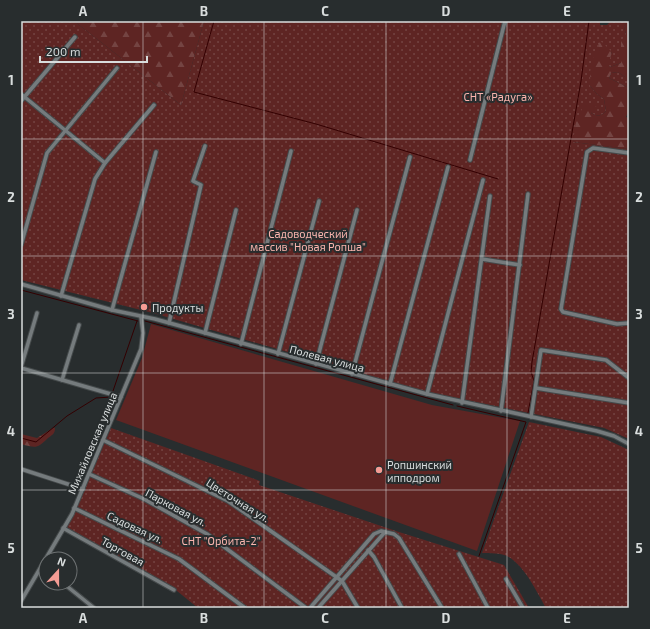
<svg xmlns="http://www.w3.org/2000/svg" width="650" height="629" font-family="'Exo 2',sans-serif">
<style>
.green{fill:url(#green-dots)}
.forest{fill:url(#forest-firs)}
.pitch{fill:#5e2523}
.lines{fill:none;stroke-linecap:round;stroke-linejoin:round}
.stream{stroke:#330001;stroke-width:1}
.minor-casing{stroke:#44494a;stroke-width:5.5}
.minor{stroke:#757b7d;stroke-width:3.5}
.grid{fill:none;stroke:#d9dddd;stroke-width:1;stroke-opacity:0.55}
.poi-dot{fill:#f59c94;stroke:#282d2e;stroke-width:1.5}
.labels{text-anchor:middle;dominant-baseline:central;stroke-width:4;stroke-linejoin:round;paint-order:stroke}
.park-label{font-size:11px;fill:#fbb5ae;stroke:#282d2e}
.poi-label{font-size:11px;fill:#d9dddd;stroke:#282d2e;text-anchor:start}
.street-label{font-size:11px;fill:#d9dddd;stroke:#282d2e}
.neatline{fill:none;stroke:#d9dddd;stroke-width:1.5}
.grid-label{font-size:13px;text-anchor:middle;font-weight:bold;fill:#d9dddd}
</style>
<defs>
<pattern id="green-dots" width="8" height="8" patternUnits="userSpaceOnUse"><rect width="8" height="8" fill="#5e2523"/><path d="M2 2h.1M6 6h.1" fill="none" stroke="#744442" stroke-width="1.8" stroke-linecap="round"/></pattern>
<pattern id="forest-firs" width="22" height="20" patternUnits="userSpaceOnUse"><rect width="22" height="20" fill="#5e2523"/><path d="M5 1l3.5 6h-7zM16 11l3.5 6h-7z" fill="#744442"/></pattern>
</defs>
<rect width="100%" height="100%" fill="#282d2e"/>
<!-- green -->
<g class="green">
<path d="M21,21H74L181,105L204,21H600V25H607L611,21H627L624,27L626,34L621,48V63L610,67L607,65L612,52L600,50L590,86L597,94L604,99L606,111C602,116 597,117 591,113L595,105L580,120L573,142L629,149V439L604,428L425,392L153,313L21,280Z"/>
<path d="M618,72L625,77H629V88L609,78L611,73Z"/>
<path d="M529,422L601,437L629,450V608H546C536,591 525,566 507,556C500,553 490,553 482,553Z"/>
<path d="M111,428L260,481L259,485L399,532L504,565L529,608H198L177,591L65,528L74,514Z"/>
</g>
<!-- forest -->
<g class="forest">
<path d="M74,21H204L181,105Z"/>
<path d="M627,21H629V77H625L618,72L611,73L609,78L629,88V111L626,117L629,118V149L573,142L576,121L580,120L579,115L584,105H595L597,108L591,113C597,117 602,116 606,111L604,99L597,94L590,86C591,72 588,58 600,50L598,43L602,42L612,52L608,65L610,67L621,63V41L626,34L624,27Z"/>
<path d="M53,428H55C55,434 52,435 48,438C37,449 36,448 21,444V434L37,438Z"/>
</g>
<!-- pitch -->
<path class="pitch" d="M151,324L432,405L520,421L477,551L116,420L142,358Z"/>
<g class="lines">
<!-- stream -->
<g class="stream">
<path d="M214,21L194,92L316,124L498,179"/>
<path d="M21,290L138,321"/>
<path d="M145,321L453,405"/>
<path d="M113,391L137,321"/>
<path d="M457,406L526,422L479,556"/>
<path d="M528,413L534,381L531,372L532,362L581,81L589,21"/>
<path d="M21,438L36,442L67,416L96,398L111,397"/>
</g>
<!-- minor casing -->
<g class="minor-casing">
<g id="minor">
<path d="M21,94L105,163"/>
<path d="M21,101L75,37"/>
<path d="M629,153L593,148L587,152L561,309L563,312L617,324L629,323"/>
<path d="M470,160L505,21"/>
<path d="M21,245L47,153L117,68"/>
<path d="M482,259L520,265"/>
<path d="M21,284L112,310L155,319L427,394L597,431L614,436L629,444"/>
<path d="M61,296L95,179L105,163L154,105"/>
<path d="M112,310L156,152"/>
<path d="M169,323L201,185L193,181L205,146"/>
<path d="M205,333L236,210"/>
<path d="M241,344L291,151"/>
<path d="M278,354L319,201"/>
<path d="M316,364L357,210"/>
<path d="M21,367L37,313"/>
<path d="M21,368L121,397"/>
<path d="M352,374L410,157"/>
<path d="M62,380L79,325"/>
<path d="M390,384L448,167"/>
<path d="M536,388L629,403"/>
<path d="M427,394L483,180"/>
<path d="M462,403L490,196"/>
<path d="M501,411L528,194"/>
<path d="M531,417L541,350L606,360L629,378"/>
<path d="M103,440L228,501L342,581L358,608"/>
<path d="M21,469L83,489"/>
<path d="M89,474L144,499L207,534L306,608"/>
<path d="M74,508L179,559L245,608"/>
<path d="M63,528L174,590"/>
<path d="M368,550L374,557L402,608"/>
<path d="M459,554L488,608"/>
<path d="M506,579L523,608"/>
<path d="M63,583L94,608"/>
<path d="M21,601L72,514L141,349L143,333L141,317"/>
<path d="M310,608L374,534L381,531L394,534L399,538L442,608"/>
<path d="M318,608L385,532"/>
</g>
</g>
<!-- minor -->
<use href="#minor" class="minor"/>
</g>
<!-- grid -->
<path class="grid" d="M143,21V608M264,21V608M386,21V608M507,21V608M21,139H629M21,256H629M21,373H629M21,490H629"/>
<!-- markers -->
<g class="poi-dot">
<circle cx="144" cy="307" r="4"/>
<circle cx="379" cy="470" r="4"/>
</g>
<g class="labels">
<!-- park labels -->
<g class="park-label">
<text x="498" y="96">СНТ «Радуга»</text>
<text x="308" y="233">Садоводческий<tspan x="308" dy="13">массив "Новая Ропша"</tspan></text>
<text x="221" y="540">СНТ "Орбита-2"</text>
</g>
<!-- poi labels -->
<g class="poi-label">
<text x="152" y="307">Продукты</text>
<text x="387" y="464">Ропшинский<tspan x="387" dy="13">ипподром</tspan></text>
</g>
<!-- street labels -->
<g class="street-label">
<text transform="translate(327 358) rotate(15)">Полевая улица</text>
<text transform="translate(92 443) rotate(-67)">Михайловская улица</text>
<text transform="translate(238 500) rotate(32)">Цветочная ул.</text>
<text transform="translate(176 507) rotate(28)">Парковая ул.</text>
<text transform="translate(135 527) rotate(25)">Садовая ул.</text>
<text transform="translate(123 551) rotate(29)">Торговая</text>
</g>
</g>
<!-- border -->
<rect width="650" height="629" fill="none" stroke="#282d2e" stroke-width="44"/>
<!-- north arrow -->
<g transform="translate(58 571) rotate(21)"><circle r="19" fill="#282d2e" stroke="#6f7374"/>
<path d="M0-3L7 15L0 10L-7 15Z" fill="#f59c94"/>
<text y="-6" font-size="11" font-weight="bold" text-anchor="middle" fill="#d9dddd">N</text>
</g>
<!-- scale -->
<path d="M40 56v6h107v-6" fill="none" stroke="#d9dddd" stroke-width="2"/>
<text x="46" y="56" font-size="12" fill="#d9dddd" stroke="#282d2e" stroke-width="3" paint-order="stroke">200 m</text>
<rect x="22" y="22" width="606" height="585" class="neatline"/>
<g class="grid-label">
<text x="83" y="16">A</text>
<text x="204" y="16">B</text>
<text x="325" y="16">C</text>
<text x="446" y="16">D</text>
<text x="567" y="16">E</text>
<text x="11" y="85">1</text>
<text x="639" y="85">1</text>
<text x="11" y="202">2</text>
<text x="639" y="202">2</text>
<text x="11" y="319">3</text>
<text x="639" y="319">3</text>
<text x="11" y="436">4</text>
<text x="639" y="436">4</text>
<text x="11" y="553">5</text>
<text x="639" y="553">5</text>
<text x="83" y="623">A</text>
<text x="204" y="623">B</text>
<text x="325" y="623">C</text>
<text x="446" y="623">D</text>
<text x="567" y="623">E</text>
</g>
</svg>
